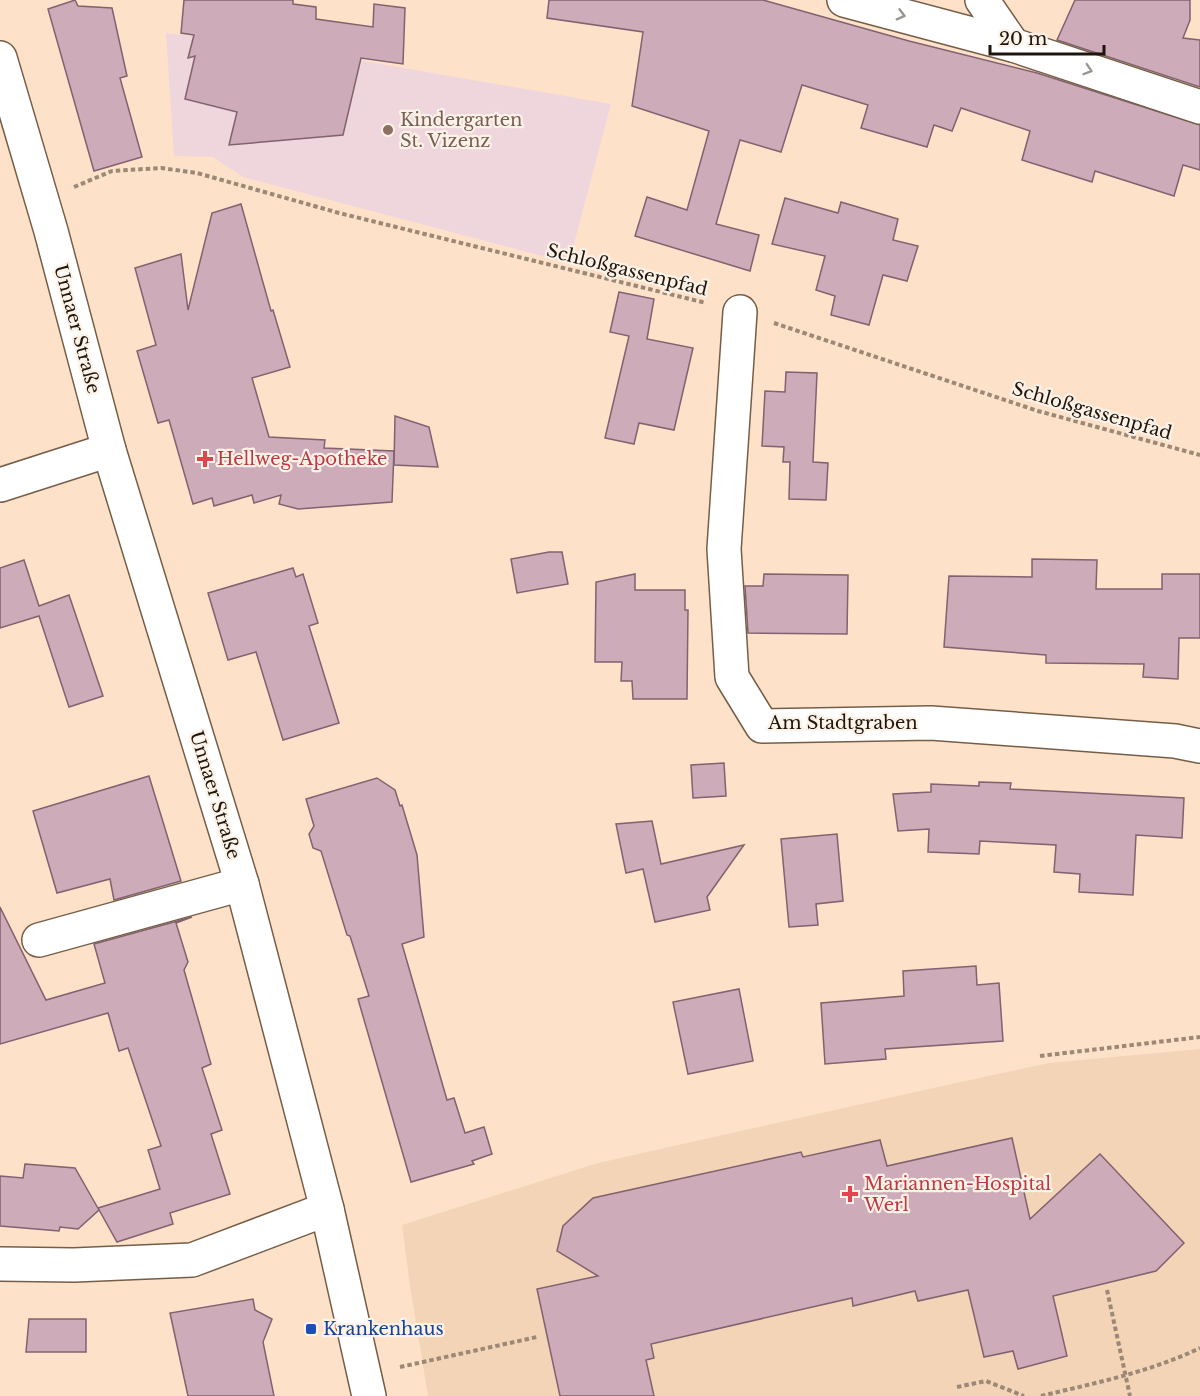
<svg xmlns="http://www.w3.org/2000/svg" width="1200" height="1396" font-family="'Libre Baskerville',serif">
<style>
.built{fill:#f4d4b6}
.education{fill:#efd6dc}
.building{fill:#cdabb9;stroke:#81626f;stroke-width:1.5}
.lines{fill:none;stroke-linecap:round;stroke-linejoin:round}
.minor-casing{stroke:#755e48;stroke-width:36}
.path{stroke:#9b8876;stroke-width:4;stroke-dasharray:4.5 3;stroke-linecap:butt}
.minor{stroke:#fff;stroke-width:33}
.oneway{stroke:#9a9692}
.education-dot{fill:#8d6e63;stroke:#fdf2e8;stroke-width:2}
.health-dot{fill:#e0444e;stroke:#fdf2e8;stroke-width:2}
.transit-dot{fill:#1a4fb4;stroke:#fdf2e8;stroke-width:2}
.labels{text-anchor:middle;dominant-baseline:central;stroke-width:4.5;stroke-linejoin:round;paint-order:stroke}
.education-label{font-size:18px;fill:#785e54;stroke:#fdf2e8;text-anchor:start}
.street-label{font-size:18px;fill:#1e150c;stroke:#fdf2e8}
.health-label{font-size:18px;fill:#be3a42;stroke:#fdf2e8;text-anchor:start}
.transit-label{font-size:18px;fill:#164399;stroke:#fdf2e8;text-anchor:start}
</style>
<rect width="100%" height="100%" fill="#fde2c9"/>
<!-- built -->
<path class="built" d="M1200,1049V1396H428L410,1286L402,1225L598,1163L951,1084L1049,1063Z"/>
<!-- education -->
<path class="education" d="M166,33L283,47L611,104L569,263L243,177L213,157L174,156Z"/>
<!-- building -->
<g class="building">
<path d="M75,0L78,6L112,8L127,76L120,78L142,157L94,171L48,9Z"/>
<path d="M184,0H293V4L316,7V19L373,27L374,4L405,8L403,64L361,58L343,135L229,145L237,112L185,99L195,56L188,58L194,35L181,33Z"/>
<path d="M549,0H763L909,41L1037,73L1200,125V170L1183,165L1174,196L1095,171L1092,182L1022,160L1030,131L961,108L952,131L934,125L927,147L861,128L868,105L802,85L781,152L740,140L716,224L759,235L750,271L635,236L647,197L687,210L709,131L632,106L643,32L547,18Z"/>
<path d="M1075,0H1190V20L1183,38L1200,40V87L1057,40Z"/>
<path d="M785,198L838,213L841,202L898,219L893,240L918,246L907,281L883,275L869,325L831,315L835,296L816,290L825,256L772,244Z"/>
<path d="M241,204L271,311L273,310L290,367L252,378L269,437L325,440L324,448L394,451L392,502L298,509L279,504L281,495L254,503L252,495L214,506L212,498L193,504L169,420L158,423L137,351L156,345L135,268L181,254L188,310L212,213Z"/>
<path d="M619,292L654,299L647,339L693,348L674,430L639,423L634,444L605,438L629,336L610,332Z"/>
<path d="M786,372L817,373L813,462L828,463L826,500L789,499L790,462H783L784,447L762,446L765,391L785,392Z"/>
<path d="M395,416L429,427L438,467L394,465Z"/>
<path d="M549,552H562L568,584L517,593L511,559Z"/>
<path d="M1032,559L1097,560L1096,589H1162V574H1200V638H1179L1178,679L1143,677L1144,664L1046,663V655L944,647L949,576L1032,577Z"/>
<path d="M24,560L39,606L69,595L103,696L69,707L39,616L0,628V568Z"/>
<path d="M293,568L296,577L303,574L318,623L309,626L339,723L283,740L256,652L228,660L208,593Z"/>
<path d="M635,574V590H685V610H688L687,699H633L632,681H621L622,662H595L596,582Z"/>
<path d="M764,574L848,575L847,634L748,633L745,586H763Z"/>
<path d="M724,763L726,796L693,798L691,765Z"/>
<path d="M149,776L181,881L114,900L110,879L57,893L33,811Z"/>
<path d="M377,778L395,790L400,806L402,805L417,855L424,937L402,944L447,1100L454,1098L465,1133L484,1127L492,1154L472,1161L474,1164L411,1182L358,999L369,996L350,936L347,935L321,851L313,848L309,834L314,826L306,799Z"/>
<path d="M979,782L1011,783L1010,789L1184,798L1182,838L1136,835L1133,895L1079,892L1080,874L1054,872L1056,845L980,841L979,854L928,852L929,829L898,831L893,794L931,792V784L979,786Z"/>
<path d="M652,821L661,864L744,845L707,897L710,910L655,922L643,869L626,873L616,824Z"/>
<path d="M837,834L843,901L816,904L818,925L789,927L781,839Z"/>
<path d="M0,907L46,1000L105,983L94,944L192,917L176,923L188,962L184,970L211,1064L202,1068L222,1130L211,1134L230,1194L170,1213L173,1224L117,1242L98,1208L160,1189L148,1150L161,1146L128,1048L119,1051L108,1013L0,1044Z"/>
<path d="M976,966L977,985L999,983L1003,1041L885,1049L886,1059L825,1064L821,1003L904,996L903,971Z"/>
<path d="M739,989L753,1061L688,1074L673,1002Z"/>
<path d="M1012,1138L1030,1219L1100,1154L1184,1243L1156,1271L1053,1296L1067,1356L1018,1369L1013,1351L984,1357L968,1290L918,1301L915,1291L853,1306L852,1298L651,1344L654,1358L646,1360L654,1396H560L537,1289L598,1276L557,1251L563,1226L593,1198L801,1152L803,1157L880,1140L887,1166Z"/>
<path d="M25,1164L75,1168L99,1210L78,1229L60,1227L59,1231L0,1226V1176L23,1178Z"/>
<path d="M253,1299L255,1310L272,1319L263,1342L274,1396H188L170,1313Z"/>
<path d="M29,1319H86V1352H26Z"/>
</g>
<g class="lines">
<!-- minor casing -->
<g class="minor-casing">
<g id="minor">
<path d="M844,0L1013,45L1200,107"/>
<path d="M982,0L1013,45"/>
<path d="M0,58L51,231L109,450L242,884L327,1209L369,1396"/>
<path d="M740,312L724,549L732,677L762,726L931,723L1175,741L1200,746"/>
<path d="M0,485L109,450"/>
<path d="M39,940L242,884"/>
<path d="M0,1264L74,1265L192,1260L327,1209"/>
</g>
</g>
<!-- path -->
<g class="path">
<path d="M74,187L112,171L161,168L197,173L339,213L706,303"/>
<path d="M774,323L1038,411L1200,455"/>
<path d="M1040,1056L1200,1037"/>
<path d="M1107,1290L1130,1396"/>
<path d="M400,1367L537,1337"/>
<path d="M957,1387L986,1381L1024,1396"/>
<path d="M1041,1396C1095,1383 1150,1372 1200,1348"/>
</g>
<!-- minor -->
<use href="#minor" class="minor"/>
</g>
<!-- one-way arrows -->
<defs><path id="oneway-chevron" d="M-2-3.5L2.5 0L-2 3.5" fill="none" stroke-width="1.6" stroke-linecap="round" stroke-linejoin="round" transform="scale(1.5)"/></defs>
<g class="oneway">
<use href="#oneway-chevron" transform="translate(901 15) rotate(15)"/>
<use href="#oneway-chevron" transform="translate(1088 70) rotate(18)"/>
</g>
<!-- markers -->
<circle class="education-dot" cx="388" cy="130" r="6"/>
<g class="health-dot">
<path d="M202 450h6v6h6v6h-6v6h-6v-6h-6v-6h6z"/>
<path d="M847 1185h6v6h6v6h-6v6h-6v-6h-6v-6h6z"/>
</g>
<rect class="transit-dot" x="305" y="1323" width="12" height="12" rx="3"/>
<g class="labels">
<!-- education labels -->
<g class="education-label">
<text x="400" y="120">Kindergarten<tspan x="400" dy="21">St. Vizenz</tspan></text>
</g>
<!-- street labels -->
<g class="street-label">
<text transform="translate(627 270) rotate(14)">Schloßgassenpfad</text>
<text transform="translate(77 329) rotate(75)">Unnaer Straße</text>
<text transform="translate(1092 411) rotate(16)">Schloßgassenpfad</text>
<text x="843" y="723">Am Stadtgraben</text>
<text transform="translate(215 795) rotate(73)">Unnaer Straße</text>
</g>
<!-- health labels -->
<g class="health-label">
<text x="217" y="459">Hellweg-Apotheke</text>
<text x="864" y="1184">Mariannen-Hospital<tspan x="864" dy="21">Werl</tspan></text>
</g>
<!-- transit labels -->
<g class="transit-label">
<text x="323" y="1329">Krankenhaus</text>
</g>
</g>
<!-- scale -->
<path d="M990 45v9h114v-9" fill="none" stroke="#1e150c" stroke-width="3"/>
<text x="999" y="45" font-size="18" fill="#1e150c" stroke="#fdf2e8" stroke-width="4.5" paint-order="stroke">20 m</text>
</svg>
